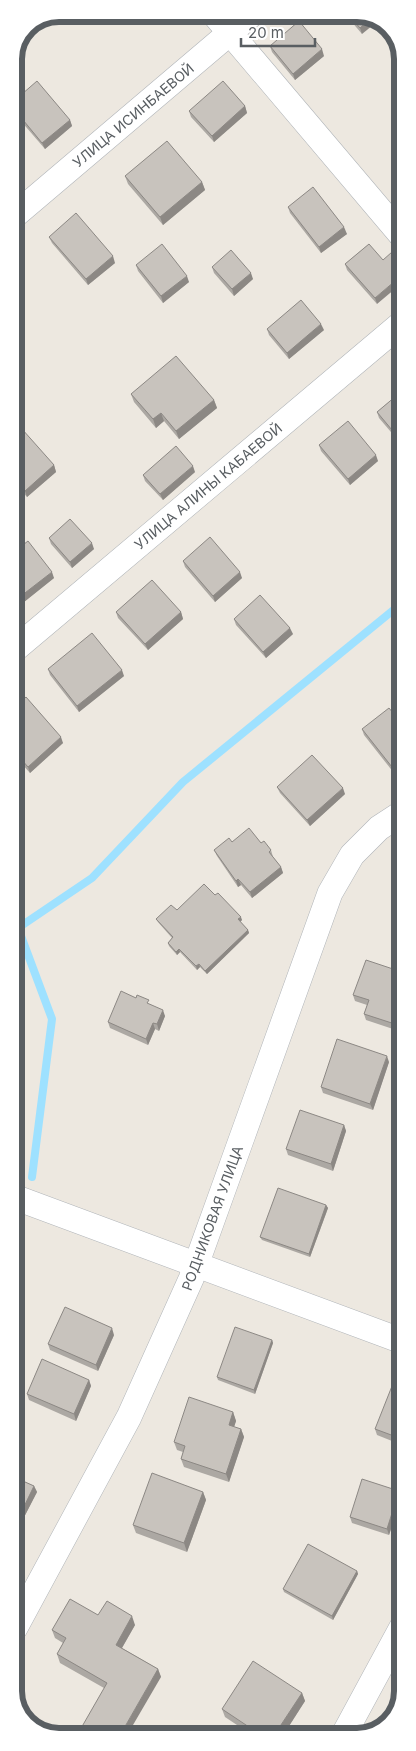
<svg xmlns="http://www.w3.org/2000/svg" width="416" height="1751" font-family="Inter,sans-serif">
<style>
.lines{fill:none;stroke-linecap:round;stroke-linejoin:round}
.stream{stroke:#9ee1ff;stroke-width:8}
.street-casing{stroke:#b1b5b9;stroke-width:26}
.street{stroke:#fff;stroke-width:25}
.wall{fill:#aca8a3}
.shaded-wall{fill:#8c8884}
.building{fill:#c8c3bd;stroke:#8c8884}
.labels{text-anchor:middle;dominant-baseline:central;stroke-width:4;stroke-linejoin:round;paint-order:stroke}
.street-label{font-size:14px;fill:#595e62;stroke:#fff}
.rim{fill:none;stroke:#595e62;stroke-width:6}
</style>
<rect width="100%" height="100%" fill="#ede8e0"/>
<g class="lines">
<!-- stream -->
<path class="stream" d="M32,1177L52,1019L18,928L92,878L183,782L402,603"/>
<!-- street casing -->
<g class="street-casing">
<g id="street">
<path d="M214,14L402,236"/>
<path d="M14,216L252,14"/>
<path d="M14,650L402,323"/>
<path d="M14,1197L402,1341"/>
<path d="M15,1628L129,1417L191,1279L330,893L352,855L379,828L402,813"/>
<path d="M343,1736L402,1627"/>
</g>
</g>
<!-- street -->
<use href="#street" class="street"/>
</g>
<!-- wall -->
<g class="wall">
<path d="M345,14H362V34Z"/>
<path d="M270,46L324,56L295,80L272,52Z"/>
<path d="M14,101L70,120L72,126L45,149L14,113Z"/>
<path d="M245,106L247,113L214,142L191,117L189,111Z"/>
<path d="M125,176L202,182L205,190L163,225L128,184Z"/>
<path d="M288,207L347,234L321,253L290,213Z"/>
<path d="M49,237L115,263L88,285L52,243Z"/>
<path d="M369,244L377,304L347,270L345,264Z"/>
<path d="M136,265L189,282L163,303L138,271Z"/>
<path d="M212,267L253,279L234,296L214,273Z"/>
<path d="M267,329L324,330L289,359L269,335Z"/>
<path d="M402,391V445L379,418L377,412Z"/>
<path d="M131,394L214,400L217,408L179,439L164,421L156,428L134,402Z"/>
<path d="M14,436L54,465L56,472L27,497L14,482Z"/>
<path d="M319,445L378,461L350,485L321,451Z"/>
<path d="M195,472L163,500L145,481L143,475Z"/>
<path d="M49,538L94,549L72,568L51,544Z"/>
<path d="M14,552L54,578L24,602L14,589Z"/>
<path d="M183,561L242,578L215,602L185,567Z"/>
<path d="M116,612H181L183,619L148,650L118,618Z"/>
<path d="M234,619L293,634L266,658L236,625Z"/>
<path d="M48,669L124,676L79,712L50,675Z"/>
<path d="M14,708L63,743L30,773L14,755Z"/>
<path d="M402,724V767L394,773L364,735L362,729Z"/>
<path d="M277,787L345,794L310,826L280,793Z"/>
<path d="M232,842L261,843L271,850L273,857L281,867L283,873L252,898L241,885L238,887L217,856L214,850Z"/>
<path d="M215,895L242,920L240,922L248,930L249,933L207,974L200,967L197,970L180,952L177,955L169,946L168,943L172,938L158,922L156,919Z"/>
<path d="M402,972V1032L366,1020L364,1014L367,1005L355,1001L353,995Z"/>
<path d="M150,1004L165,1016L159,1031L155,1029L148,1045L110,1028L108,1022Z"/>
<path d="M389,1062L373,1110L323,1093L321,1087Z"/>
<path d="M344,1125L346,1131L333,1171L288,1155L286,1149Z"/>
<path d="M326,1205L328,1208L310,1257L262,1240L260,1237Z"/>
<path d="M114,1335L98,1371L50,1350L48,1344Z"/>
<path d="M272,1340L273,1343L255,1394L218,1380L217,1377Z"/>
<path d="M89,1380L91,1386L76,1421L29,1400L27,1394Z"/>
<path d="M402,1384V1445L377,1435L375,1429Z"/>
<path d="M233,1412L236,1421L234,1427L241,1429L244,1437L229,1482L184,1467L181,1459L183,1452L177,1450L174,1442Z"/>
<path d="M14,1477L34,1486L37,1492L20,1525L14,1522Z"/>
<path d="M203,1492L206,1500L187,1552L136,1533L133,1525Z"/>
<path d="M402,1497L389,1535L352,1523L350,1517Z"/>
<path d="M357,1571L358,1574L333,1620L284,1592L283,1589Z"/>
<path d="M98,1615L135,1625L122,1648L158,1669L161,1677L104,1688L60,1663L57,1654L63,1643L55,1638L52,1630Z"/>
<path d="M302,1693L305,1701L282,1737H255L225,1717L222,1709Z"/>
</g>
<!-- shaded-wall -->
<g class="shaded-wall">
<path d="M371,18L378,21L362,34L360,28Z"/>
<path d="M322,49L324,56L295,80L293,74Z"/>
<path d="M245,106L247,113L214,142L212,136Z"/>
<path d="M70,120L72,126L45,149L42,143Z"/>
<path d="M202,182L205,190L163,225L160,217Z"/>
<path d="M344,227L347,234L321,253L319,247Z"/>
<path d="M113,256L115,263L88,285L86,279Z"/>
<path d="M251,273L253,279L234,296L232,289Z"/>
<path d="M402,275V283L377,304L375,298Z"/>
<path d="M187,276L189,282L163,303L161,296Z"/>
<path d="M321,324L324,330L289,359L287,353Z"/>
<path d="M214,400L217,408L179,439L176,431Z"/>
<path d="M161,413L164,421L156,428L153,419Z"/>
<path d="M376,455L378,461L350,485L348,479Z"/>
<path d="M54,465L56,472L27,497L25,491Z"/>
<path d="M193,466L195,472L163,500L160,494Z"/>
<path d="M92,543L94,549L72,568L70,562Z"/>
<path d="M52,572L54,578L24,602L21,596Z"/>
<path d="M240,572L242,578L215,602L213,596Z"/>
<path d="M181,612L183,619L148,650L145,644Z"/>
<path d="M290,628L293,634L266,658L263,652Z"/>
<path d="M122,670L124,676L79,712L77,706Z"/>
<path d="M61,737L63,743L30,773L28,767Z"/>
<path d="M402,759V767L394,773L392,767Z"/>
<path d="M343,788L345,794L310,826L307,820Z"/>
<path d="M15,790L18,798L14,801V791Z"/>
<path d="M281,867L283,873L252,898L250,892Z"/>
<path d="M238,879L241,885L238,887L236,881Z"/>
<path d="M241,917L242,920L239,923L238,919Z"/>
<path d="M248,930L249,933L207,974L205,971Z"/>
<path d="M179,949L180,952L177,955L176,952Z"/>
<path d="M199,964L200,967L197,970L196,966Z"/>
<path d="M163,1010L165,1016L159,1031L157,1024Z"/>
<path d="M153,1023L155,1029L148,1045L146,1039Z"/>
<path d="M387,1056L389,1062L373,1110L370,1104Z"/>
<path d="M344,1125L346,1131L333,1171L331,1164Z"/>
<path d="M326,1205L328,1208L310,1257L309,1254Z"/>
<path d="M112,1328L114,1335L98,1371L96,1365Z"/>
<path d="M272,1340L273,1343L255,1394L254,1390Z"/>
<path d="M89,1380L91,1386L76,1421L74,1414Z"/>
<path d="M233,1412L236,1421L232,1433L229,1425Z"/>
<path d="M241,1429L244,1437L229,1482L226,1474Z"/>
<path d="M34,1486L37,1492L20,1525L18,1519Z"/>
<path d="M399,1491L402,1497L389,1535L387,1529Z"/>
<path d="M203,1492L206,1500L187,1552L184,1543Z"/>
<path d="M357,1571L358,1574L333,1620L332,1616Z"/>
<path d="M132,1616L135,1625L119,1653L116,1645Z"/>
<path d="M158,1669L161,1677L126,1737H119Z"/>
<path d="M302,1693L305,1701L282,1737H273Z"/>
</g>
<!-- building -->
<g class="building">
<path d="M348,14H362L371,18L360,28Z"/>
<path d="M299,21L322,49L293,74L270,46Z"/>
<path d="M37,81L70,120L42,143L14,109V101Z"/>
<path d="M223,81L245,106L212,136L189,111Z"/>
<path d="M167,141L202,182L160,217L125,176Z"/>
<path d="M313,187L344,227L319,247L288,207Z"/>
<path d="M76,213L113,256L86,279L49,237Z"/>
<path d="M162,244L187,276L161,296L136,265Z"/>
<path d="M369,244L383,260L392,252L402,263V275L375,298L345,264Z"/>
<path d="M231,250L251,273L232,289L212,267Z"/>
<path d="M301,300L321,324L287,353L267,329Z"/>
<path d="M176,356L214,400L176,431L161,413L153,419L131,394Z"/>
<path d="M402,391V442L377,412Z"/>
<path d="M348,421L376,455L348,479L319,445Z"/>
<path d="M22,429L54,465L25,491L14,479V436Z"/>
<path d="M176,446L193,466L160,494L143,475Z"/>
<path d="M70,519L92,543L70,562L49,538Z"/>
<path d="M210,537L240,572L213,596L183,561Z"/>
<path d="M28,541L52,572L21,596L14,586V552Z"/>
<path d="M152,580L181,612L145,644L116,612Z"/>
<path d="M260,595L290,628L263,652L234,619Z"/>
<path d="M92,633L122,670L77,706L48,669Z"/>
<path d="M26,697L61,737L28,767L14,751V708Z"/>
<path d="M389,708L402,724V759L392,767L362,729Z"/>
<path d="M312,755L343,788L307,820L277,787Z"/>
<path d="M249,828L261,843L264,841L271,850L269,852L281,867L250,892L238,879L236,881L214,850L229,838L232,842Z"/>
<path d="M204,884L215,895L218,893L241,917L238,919L248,930L205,971L199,964L196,966L179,949L176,952L168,943L173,937L156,919L171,905L177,910Z"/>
<path d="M366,960L402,972V1024L401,1026L364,1014L369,1000L353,995Z"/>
<path d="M121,991L136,998L137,995L149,1000L147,1003L163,1010L157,1024L153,1023L146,1039L108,1022Z"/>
<path d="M337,1039L387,1056L370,1104L321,1087Z"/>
<path d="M300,1110L344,1125L331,1164L286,1149Z"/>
<path d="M278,1188L326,1205L309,1254L260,1237Z"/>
<path d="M65,1307L112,1328L96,1365L48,1344Z"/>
<path d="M235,1327L272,1340L254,1390L217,1377Z"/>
<path d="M42,1359L89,1380L74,1414L27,1394Z"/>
<path d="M394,1381L402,1384V1439L375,1429Z"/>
<path d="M189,1397L233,1412L229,1425L241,1429L226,1474L181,1459L185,1446L174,1442Z"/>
<path d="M152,1473L203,1492L184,1543L133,1525Z"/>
<path d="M14,1477L34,1486L18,1519L14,1517Z"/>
<path d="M362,1479L399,1491L387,1529L350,1517Z"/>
<path d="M308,1544L357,1571L332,1616L283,1589Z"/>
<path d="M70,1599L98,1615L107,1601L132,1616L116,1645L158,1669L119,1737H76L107,1683L57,1654L66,1638L52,1630Z"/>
<path d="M253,1661L302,1693L273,1737H264L222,1709Z"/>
</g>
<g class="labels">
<!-- street labels -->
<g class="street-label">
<text transform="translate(133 115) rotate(-40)">УЛИЦА ИСИНБАЕВОЙ</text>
<text transform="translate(208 486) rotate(-40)">УЛИЦА АЛИНЫ КАБАЕВОЙ</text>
<text transform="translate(212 1218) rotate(-70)">РОДНИКОВАЯ УЛИЦА</text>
</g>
</g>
<!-- crop -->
<path d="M0 0H416V1751H0ZM59 22H357A37 37 0 0 1 394 59V1691A37 37 0 0 1 357 1728H59A37 37 0 0 1 22 1691V59A37 37 0 0 1 59 22Z" fill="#fff" fill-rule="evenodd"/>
<path class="rim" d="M59 22H357A37 37 0 0 1 394 59V1691A37 37 0 0 1 357 1728H59A37 37 0 0 1 22 1691V59A37 37 0 0 1 59 22Z"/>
<!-- scale -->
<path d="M241 38v8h74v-8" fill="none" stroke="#595e62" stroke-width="2.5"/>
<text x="248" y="38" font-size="15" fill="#595e62" stroke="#ffffff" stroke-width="4" paint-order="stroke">20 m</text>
</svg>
